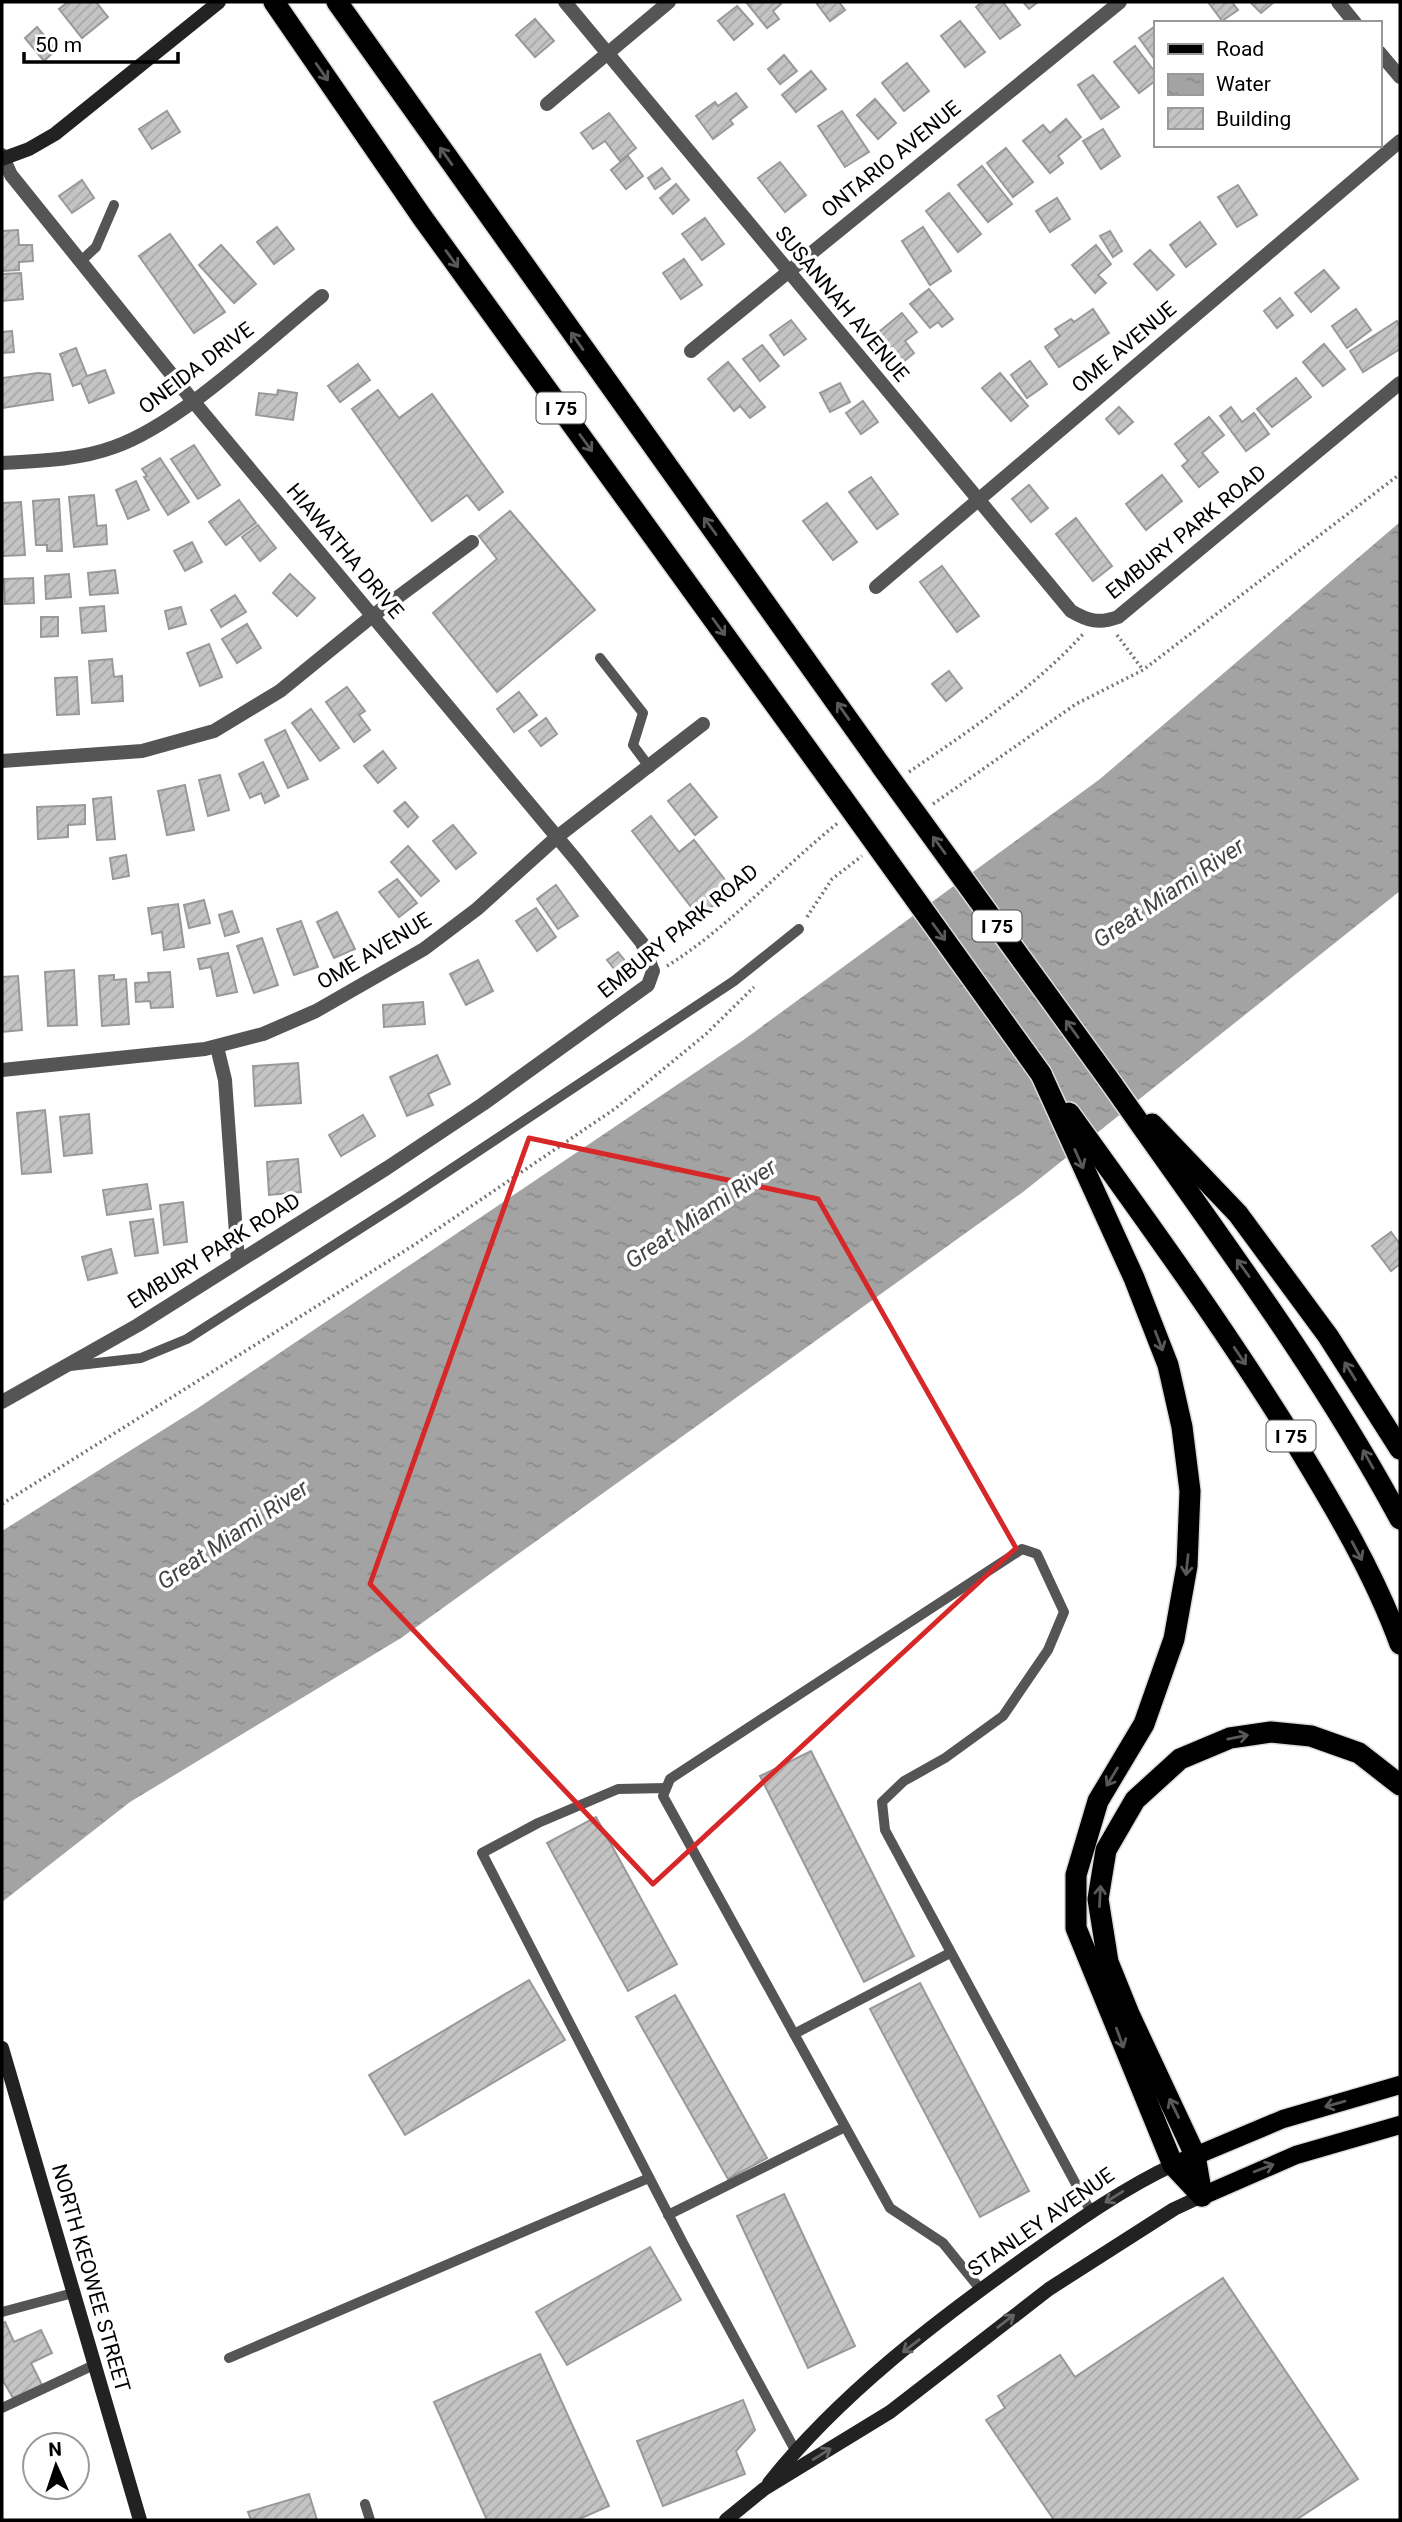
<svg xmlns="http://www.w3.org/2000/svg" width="1402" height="2522" font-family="Roboto,sans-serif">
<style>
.water{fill:url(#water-ripples)}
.building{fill:url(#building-hatch);stroke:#999;stroke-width:2}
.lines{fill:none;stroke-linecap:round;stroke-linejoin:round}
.primary-casing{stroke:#dbdbdb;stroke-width:21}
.highway-casing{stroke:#dbdbdb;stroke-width:24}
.path{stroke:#777;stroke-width:3.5;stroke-dasharray:2 3.5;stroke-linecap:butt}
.lane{stroke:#555;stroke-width:10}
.street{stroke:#555;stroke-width:14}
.secondary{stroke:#222;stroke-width:14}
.primary{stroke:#000;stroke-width:18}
.highway{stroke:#000;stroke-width:21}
.highway-bridge-casing{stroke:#dbdbdb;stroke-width:24;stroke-linecap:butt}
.highway-bridge{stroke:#000;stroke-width:21}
.oneway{stroke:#595959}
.oneway2{stroke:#646464}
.marked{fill:none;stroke:#d62828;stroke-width:5;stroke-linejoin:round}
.labels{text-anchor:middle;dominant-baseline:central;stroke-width:7;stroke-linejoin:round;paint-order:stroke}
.shield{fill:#fff;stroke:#4c4c4c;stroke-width:2}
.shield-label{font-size:19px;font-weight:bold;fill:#000}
.street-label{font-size:21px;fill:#000;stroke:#fff}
.water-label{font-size:23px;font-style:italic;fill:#444;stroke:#fff}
</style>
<defs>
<pattern id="water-ripples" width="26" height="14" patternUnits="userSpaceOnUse" patternTransform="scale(1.75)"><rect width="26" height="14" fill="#a3a3a3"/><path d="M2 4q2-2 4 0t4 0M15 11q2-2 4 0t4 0" fill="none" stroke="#8b8b8b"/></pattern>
<pattern id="building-hatch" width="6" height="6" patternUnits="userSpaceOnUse" patternTransform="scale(1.75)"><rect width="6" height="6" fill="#c4c4c4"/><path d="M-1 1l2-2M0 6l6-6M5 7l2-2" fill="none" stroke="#a7a7a7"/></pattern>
</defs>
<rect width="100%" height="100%" fill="#fff"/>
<!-- water -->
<path class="water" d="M1400,522V891L1023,1192L401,1638L130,1802L2,1902V1531L198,1408L742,1041L1100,779Z"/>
<!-- building -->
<g class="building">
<path d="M68,2H96L108,17L82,38L59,9Z"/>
<path d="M746,2H779L781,4L773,11L779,19L767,28Z"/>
<path d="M820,2H839L845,10L830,21L817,4Z"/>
<path d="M982,2H1003L1020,25L1000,39L976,7Z"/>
<path d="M1023,2H1038L1029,9Z"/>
<path d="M1208,2H1232L1238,10L1222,21Z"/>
<path d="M1250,2H1274L1261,13Z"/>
<path d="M737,6L753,24L734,40L718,21Z"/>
<path d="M535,19L554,41L535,57L516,35Z"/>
<path d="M960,21L985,52L965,67L941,36Z"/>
<path d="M37,27L56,50L44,61L25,38Z"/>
<path d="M1154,27L1155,29V60L1139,38Z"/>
<path d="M1135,46L1155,72V81L1139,93L1114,62Z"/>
<path d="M784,55L797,71L780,84L768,69Z"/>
<path d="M907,63L929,91L904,111L882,83Z"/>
<path d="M811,71L826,89L796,112L782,95Z"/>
<path d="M1093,75L1119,107L1101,119L1078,85Z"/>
<path d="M736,93L747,107L730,120L733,124L713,139L696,116L715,102L718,106Z"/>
<path d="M875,99L896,123L878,139L857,115Z"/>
<path d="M167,111L180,132L152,149L139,129Z"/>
<path d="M842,111L869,152L845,167L818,126Z"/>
<path d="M609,113L636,148L620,161L605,141L593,149L581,133Z"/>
<path d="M1066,119L1081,137L1058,156L1063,163L1050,173L1023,141L1043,125L1050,133Z"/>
<path d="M1103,129L1120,156L1101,169L1083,141Z"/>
<path d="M1006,148L1033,182L1013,197L987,163Z"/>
<path d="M628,156L643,176L626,189L611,170Z"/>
<path d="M780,162L806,195L785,212L758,178Z"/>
<path d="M982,166L1012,204L988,222L958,185Z"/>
<path d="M662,168L670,179L655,189L648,178Z"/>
<path d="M82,180L94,198L72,213L59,196Z"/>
<path d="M676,184L689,200L673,214L660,198Z"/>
<path d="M1238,185L1257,215L1237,227L1218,197Z"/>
<path d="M949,193L981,234L958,252L926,211Z"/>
<path d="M1057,198L1070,219L1050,232L1036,211Z"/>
<path d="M705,218L724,244L702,260L682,234Z"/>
<path d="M1200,222L1216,244L1186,267L1170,245Z"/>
<path d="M277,227L294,249L274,264L257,242Z"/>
<path d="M923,227L951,271L930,285L902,241Z"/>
<path d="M18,230L19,245H32L33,261L19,262V270L2,271V231Z"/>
<path d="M1110,231L1122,251L1113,257L1100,236Z"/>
<path d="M170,234L225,312L194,333L139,256Z"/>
<path d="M221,245L256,284L234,303L199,265Z"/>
<path d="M1096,245L1111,264L1098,275L1106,283L1095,293L1072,265Z"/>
<path d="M1150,250L1174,275L1157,290L1134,264Z"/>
<path d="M684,259L702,285L681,299L663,273Z"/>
<path d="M1324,270L1339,288L1311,312L1295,293Z"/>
<path d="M21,273L23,299L2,301V274Z"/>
<path d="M929,289L953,319L942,327L938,322L930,328L910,304Z"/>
<path d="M1280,298L1293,315L1277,328L1264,311Z"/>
<path d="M1093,309L1109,333L1059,367L1045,347L1060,336L1055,329L1071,319L1074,322Z"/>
<path d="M1356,309L1371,330L1347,348L1332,326Z"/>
<path d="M902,313L917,332L905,341L914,353L898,366L874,336Z"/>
<path d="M791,320L806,339L784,355L770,335Z"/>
<path d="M1397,321L1400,327V349L1363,372L1350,351Z"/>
<path d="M12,331L14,352L2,353V332Z"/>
<path d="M1324,344L1345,369L1323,386L1303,362Z"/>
<path d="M762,345L779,366L760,381L743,359Z"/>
<path d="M76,348L87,376L105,370L114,393L89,403L81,383L73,386L60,354Z"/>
<path d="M1030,361L1047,384L1027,398L1011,375Z"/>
<path d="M728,362L765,407L750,418L740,406L734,411L708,379Z"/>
<path d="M358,364L370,380L340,402L328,386Z"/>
<path d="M38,373L50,374L53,400L2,408V378Z"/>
<path d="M1000,373L1028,406L1011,421L982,388Z"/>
<path d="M1296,378L1311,397L1272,427L1257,409Z"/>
<path d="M840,383L850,402L830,412L820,393Z"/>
<path d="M278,390L297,393L293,420L256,415L259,393L277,395Z"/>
<path d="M378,390L399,418L432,394L503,492L479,510L467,495L432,521L352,409Z"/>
<path d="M863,401L878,422L861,434L846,413Z"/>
<path d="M1119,407L1133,422L1119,434L1106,419Z"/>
<path d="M1231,407L1242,422L1254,413L1269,434L1246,451L1220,416Z"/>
<path d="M1209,417L1224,435L1202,453L1218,472L1199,487L1182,466L1188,461L1175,444Z"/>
<path d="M194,445L220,485L198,499L171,459Z"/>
<path d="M160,458L189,502L168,515L144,477L147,476L142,469Z"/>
<path d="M1162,475L1182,501L1146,530L1126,504Z"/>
<path d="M871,477L898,514L877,529L849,492Z"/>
<path d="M136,481L149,510L128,519L116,490Z"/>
<path d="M1029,485L1048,508L1031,522L1012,499Z"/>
<path d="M94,495L97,526L106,525L107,544L74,547L69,497Z"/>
<path d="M59,499L62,551H47V545H36L33,501Z"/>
<path d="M239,500L256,523L226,545L209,522Z"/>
<path d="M21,502L25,555L2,556V503Z"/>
<path d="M827,503L857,542L833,560L803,521Z"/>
<path d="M510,511L595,610L497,692L433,613L497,559L479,536Z"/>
<path d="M1076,518L1112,566L1093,581L1056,534Z"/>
<path d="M258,525L276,548L260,561L242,537Z"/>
<path d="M192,542L202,562L185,571L174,551Z"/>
<path d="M942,566L979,616L957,632L920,582Z"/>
<path d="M115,570L118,593L90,595L88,573Z"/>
<path d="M69,574L71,597L46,599L45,576Z"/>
<path d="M290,574L315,598L297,616L273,593Z"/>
<path d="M33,578L34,603L5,604L4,579Z"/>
<path d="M235,595L246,612L221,627L211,610Z"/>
<path d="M104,606L106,631L82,633L80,608Z"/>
<path d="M181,607L186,624L169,629L165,611Z"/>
<path d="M41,617H58V636L41,637Z"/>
<path d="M247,624L261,648L237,663L222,639Z"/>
<path d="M209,644L222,677L200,686L187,653Z"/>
<path d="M112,659L114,677L122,676L123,701L92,703L89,661Z"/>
<path d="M949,671L962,688L946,701L932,684Z"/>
<path d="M77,677L79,714L57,715L55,678Z"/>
<path d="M347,687L365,711L359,715L370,730L354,742L326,702Z"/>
<path d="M519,692L537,715L514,732L497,709Z"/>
<path d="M311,709L339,748L320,761L292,723Z"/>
<path d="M546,718L557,734L541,746L529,731Z"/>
<path d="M285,730L308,779L288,788L265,740Z"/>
<path d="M383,751L396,768L378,783L364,766Z"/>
<path d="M263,762L279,796L265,803L261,793L250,798L239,774Z"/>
<path d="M220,775L229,810L208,816L199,780Z"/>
<path d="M690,784L717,817L695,835L668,801Z"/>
<path d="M185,785L194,830L167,835L158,791Z"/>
<path d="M111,797L115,839L97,840L93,799Z"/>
<path d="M405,802L418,817L408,827L394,811Z"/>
<path d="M85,805V824L68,825V837L38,839L37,807Z"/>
<path d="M651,816L679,852L694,840L733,890L699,917L632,831Z"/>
<path d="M453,825L476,853L456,869L433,841Z"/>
<path d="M408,846L439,881L421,896L391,862Z"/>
<path d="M126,855L129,876L113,879L110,858Z"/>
<path d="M397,879L417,903L399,917L379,892Z"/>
<path d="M556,885L578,916L558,929L537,899Z"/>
<path d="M204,900L210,923L189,928L184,905Z"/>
<path d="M178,904L184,947L164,950L162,932L152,934L148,908Z"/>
<path d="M536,908L556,937L537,951L516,921Z"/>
<path d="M232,911L239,932L225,936L219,915Z"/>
<path d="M337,912L355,949L334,958L317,922Z"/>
<path d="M301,921L318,967L294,975L277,929Z"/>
<path d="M262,938L278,985L254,993L237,946Z"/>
<path d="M618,952L630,967L619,975L607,960Z"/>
<path d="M228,953L237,992L217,996L211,967L200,969L198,959Z"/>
<path d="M478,960L493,991L466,1005L450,974Z"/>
<path d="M74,970L77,1025L48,1026L45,972Z"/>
<path d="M170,972L173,1007L151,1008L150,1001L136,1002L135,983L149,982L148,973Z"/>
<path d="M114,975V980L126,979L129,1024L102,1026L99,976Z"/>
<path d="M18,976L22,1030L2,1032V977Z"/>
<path d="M423,1002L425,1024L384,1027L383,1005Z"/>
<path d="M437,1055L450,1084L428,1094L433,1105L407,1116L390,1077Z"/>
<path d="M298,1063L301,1103L255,1106L253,1066Z"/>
<path d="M45,1110L51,1172L22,1174L17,1113Z"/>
<path d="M89,1114L92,1153L64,1156L60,1117Z"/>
<path d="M363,1115L375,1136L341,1156L329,1135Z"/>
<path d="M298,1159L301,1192L269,1195L267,1162Z"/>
<path d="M147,1184L151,1209L107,1215L103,1190Z"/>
<path d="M183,1202L187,1242L164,1245L160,1205Z"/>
<path d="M153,1219L158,1253L135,1256L130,1222Z"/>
<path d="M1391,1232L1400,1244V1264L1391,1271L1372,1246Z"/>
<path d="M111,1249L117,1273L88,1280L82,1257Z"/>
<path d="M811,1751L914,1956L864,1982L760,1776Z"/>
<path d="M596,1817L677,1964L628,1991L547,1843Z"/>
<path d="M529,1980L565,2040L405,2135L369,2075Z"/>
<path d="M920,1983L1029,2191L980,2217L870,2009Z"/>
<path d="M675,1995L767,2158L728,2179L636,2017Z"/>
<path d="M784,2194L855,2346L808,2368L737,2216Z"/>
<path d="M650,2247L681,2300L567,2365L536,2312Z"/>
<path d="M1223,2278L1358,2479L1296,2520H1054L986,2420L1005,2408L998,2396L1060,2355L1075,2377Z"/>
<path d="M5,2322L14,2342L41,2330L52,2353L31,2363L42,2385L13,2398L2,2379V2323Z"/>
<path d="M540,2354L609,2506L577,2520H487L434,2402Z"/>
<path d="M743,2400L755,2430L736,2451L745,2474L663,2506L637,2441Z"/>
<path d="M309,2494L317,2520H251L248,2512Z"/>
</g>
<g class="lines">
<!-- primary casing -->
<g class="primary-casing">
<g id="primary">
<path d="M1183,2161L1283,2119L1400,2085"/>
<path d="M1202,2196L1296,2155L1400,2125"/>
</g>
</g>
<!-- highway casing -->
<g class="highway-casing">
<g id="highway">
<path d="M274,2L422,217L842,797"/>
<path d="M337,2L882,767"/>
<path d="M1041,1074L1134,1278L1168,1365L1182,1427L1190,1491L1187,1566L1174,1639L1144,1724L1098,1801L1076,1875V1928L1173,2165L1202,2196"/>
<path d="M1112,1084C1212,1227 1317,1365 1400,1519"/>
<path d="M1069,1113C1147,1221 1225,1329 1295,1442C1334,1506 1374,1573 1400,1644"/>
<path d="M1152,1124L1238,1214L1328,1336L1400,1449"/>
<path d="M1202,2196L1195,2155L1129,2014L1108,1962L1098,1899L1106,1850L1135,1800L1180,1759L1230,1738L1271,1732L1311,1736L1359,1753L1400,1785"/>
</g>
</g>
<!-- path -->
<g class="path">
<path d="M1117,635L1143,670"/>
<path d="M909,772C970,730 1033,689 1084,633"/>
<path d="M933,804L1076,704L1143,670L1400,474"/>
<path d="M807,917L832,879L862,856"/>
<path d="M667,966C731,926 779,870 838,823"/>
<path d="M2,1504L414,1245L616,1108L706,1034L754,987"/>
</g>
<!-- lane -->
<g class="lane">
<path d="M80,262L96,247L114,205"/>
<path d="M600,658L643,713L633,745L650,768"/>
<path d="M70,1366L141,1358L187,1339L403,1201L734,981L799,929"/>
<path d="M666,1788L618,1789L538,1823L482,1853L683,2243L795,2450"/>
<path d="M794,2034L950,1953"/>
<path d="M668,2215L845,2127"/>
<path d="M981,2290L943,2243L890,2208L663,1796L670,1779L1022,1549L1037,1554L1064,1612L1048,1650L1003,1716L945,1758L904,1781L882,1802L885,1830L1091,2212"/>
<path d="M2,2312L73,2293"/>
<path d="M229,2358L649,2178"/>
<path d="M2,2408L94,2365"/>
<path d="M365,2504L370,2520"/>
</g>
<!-- street -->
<g class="street">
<path d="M565,2L1071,611C1088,621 1099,624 1118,617L1400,383"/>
<path d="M1338,2L1355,23"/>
<path d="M1379,52L1400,77"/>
<path d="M547,104L669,2"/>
<path d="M2,155L11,175L193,401L577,861L642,943L653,971L648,985L483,1104L387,1168L138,1325L2,1402"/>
<path d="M691,351L1120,2"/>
<path d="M2,463C38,461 79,460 114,447C180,424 266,341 322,296"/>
<path d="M876,587L1400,141"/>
<path d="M2,761L142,751L214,731L280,691L371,617L472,542"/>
<path d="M217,1047L225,1080L238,1261"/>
<path d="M2,1070L205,1049L263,1034L316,1011L424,949L477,909L557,837L703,724"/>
</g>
<!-- secondary -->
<g class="secondary">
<path d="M2,159L29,149L55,134L219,2"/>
<path d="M2,2048L140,2520"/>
<path d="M769,2483C840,2394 936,2321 1029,2255C1076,2222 1122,2189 1173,2165"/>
<path d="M726,2520L764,2489L890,2412L1049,2289L1174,2209L1202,2196"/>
</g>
<!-- primary -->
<use href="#primary" class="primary"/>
<!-- highway -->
<use href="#highway" class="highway"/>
<!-- highway-bridge casing -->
<g class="highway-bridge-casing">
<g id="highway-bridge">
<path d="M882,767L1112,1084"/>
<path d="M842,797L1041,1074"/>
</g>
</g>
<!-- highway-bridge -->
<use href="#highway-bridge" class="highway-bridge"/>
</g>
<!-- one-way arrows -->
<defs><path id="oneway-shaft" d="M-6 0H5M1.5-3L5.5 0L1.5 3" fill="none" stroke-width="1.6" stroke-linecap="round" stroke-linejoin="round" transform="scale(1.75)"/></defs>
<g class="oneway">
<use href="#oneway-shaft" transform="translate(322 72) rotate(55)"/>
<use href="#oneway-shaft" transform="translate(446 156) rotate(-125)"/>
<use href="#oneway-shaft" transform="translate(452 259) rotate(54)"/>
<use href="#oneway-shaft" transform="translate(577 341) rotate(-125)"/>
<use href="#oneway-shaft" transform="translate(586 443) rotate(54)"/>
<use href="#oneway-shaft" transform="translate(710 526) rotate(-126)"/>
<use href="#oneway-shaft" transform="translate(719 627) rotate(54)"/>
<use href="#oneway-shaft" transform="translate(843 711) rotate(-125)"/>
<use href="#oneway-shaft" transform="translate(939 845) rotate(-126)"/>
<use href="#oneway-shaft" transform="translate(939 932) rotate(54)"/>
<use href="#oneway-shaft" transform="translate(1072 1029) rotate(-126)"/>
<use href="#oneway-shaft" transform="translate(1079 1159) rotate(66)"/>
<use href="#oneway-shaft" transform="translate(1243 1268) rotate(-126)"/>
<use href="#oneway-shaft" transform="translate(1159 1341) rotate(69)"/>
<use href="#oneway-shaft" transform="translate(1240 1356) rotate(56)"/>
<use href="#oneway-shaft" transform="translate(1350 1371) rotate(-122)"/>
<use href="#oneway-shaft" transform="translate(1368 1459) rotate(-119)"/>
<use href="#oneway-shaft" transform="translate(1357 1551) rotate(62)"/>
<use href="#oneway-shaft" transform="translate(1187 1565) rotate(96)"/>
<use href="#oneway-shaft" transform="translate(1238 1737) rotate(-11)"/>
<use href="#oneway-shaft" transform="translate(1112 1777) rotate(121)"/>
<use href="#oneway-shaft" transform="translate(1100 1896) rotate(-87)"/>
<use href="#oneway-shaft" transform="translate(1120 2038) rotate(70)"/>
<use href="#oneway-shaft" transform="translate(1335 2104) rotate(164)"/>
<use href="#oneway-shaft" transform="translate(1174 2108) rotate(-116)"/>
<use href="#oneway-shaft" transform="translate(1264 2168) rotate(-21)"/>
</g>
<g class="oneway2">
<use href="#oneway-shaft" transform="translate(1114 2197) rotate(148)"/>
<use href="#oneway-shaft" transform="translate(1006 2321) rotate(-37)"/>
<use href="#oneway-shaft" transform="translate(911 2346) rotate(142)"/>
<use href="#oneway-shaft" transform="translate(822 2454) rotate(-32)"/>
</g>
<!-- marked area -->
<path class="marked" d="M529,1138L818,1199L1016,1548L653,1884L370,1584Z"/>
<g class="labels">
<!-- shield labels -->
<g class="shield">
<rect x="536.5" y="392.5" width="49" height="31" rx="5"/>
<rect x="972.5" y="910.5" width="49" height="31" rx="5"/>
<rect x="1266.5" y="1420.5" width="49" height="31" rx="5"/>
</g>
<g class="shield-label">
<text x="561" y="408">I 75</text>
<text x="997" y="926">I 75</text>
<text x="1291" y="1436">I 75</text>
</g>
<!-- street labels -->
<g class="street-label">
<text transform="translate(891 159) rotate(-39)">ONTARIO AVENUE</text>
<text transform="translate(842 304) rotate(50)">SUSANNAH AVENUE</text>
<text transform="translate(1124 347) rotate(-40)">OME AVENUE</text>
<text transform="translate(196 368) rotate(-37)">ONEIDA DRIVE</text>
<text transform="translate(1186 532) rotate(-39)">EMBURY PARK ROAD</text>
<text transform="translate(345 551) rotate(50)">HIAWATHA DRIVE</text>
<text transform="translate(678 931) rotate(-39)">EMBURY PARK ROAD</text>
<text transform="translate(374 951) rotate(-31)">OME AVENUE</text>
<text transform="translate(214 1251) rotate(-32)">EMBURY PARK ROAD</text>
<text transform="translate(1041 2222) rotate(-35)">STANLEY AVENUE</text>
<text transform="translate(91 2278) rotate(74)">NORTH KEOWEE STREET</text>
</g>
<!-- water labels -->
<g class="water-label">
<text transform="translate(1169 893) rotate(-34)">Great Miami River</text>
<text transform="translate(701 1214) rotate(-34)">Great Miami River</text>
<text transform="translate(233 1535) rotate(-34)">Great Miami River</text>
</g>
</g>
<!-- border -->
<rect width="1402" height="2522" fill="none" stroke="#000000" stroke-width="7"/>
<!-- legend -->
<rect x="1154" y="21" width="228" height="126" fill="#ffffff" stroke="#999999" stroke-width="2"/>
<rect x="1168" y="44" width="35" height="10" fill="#000000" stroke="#999999" stroke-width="2"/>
<text x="1216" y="56" font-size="21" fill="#000000">Road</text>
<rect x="1168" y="74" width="35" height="21" fill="url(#water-ripples)" stroke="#999999" stroke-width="2"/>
<text x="1216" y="91" font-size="21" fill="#000000">Water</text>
<rect x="1168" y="108" width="35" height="21" fill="url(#building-hatch)" stroke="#999999" stroke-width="2"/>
<text x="1216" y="126" font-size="21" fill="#000000">Building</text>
<!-- north arrow -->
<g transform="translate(56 2466) rotate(357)"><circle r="33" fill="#ffffff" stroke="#999999" stroke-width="2"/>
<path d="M0-5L12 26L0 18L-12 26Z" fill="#000000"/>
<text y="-10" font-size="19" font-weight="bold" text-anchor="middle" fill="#000000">N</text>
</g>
<!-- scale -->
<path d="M24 52v10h154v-10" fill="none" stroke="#000000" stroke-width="3.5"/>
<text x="35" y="52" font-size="21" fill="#000000" stroke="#ffffff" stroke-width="5" paint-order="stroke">50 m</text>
</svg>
